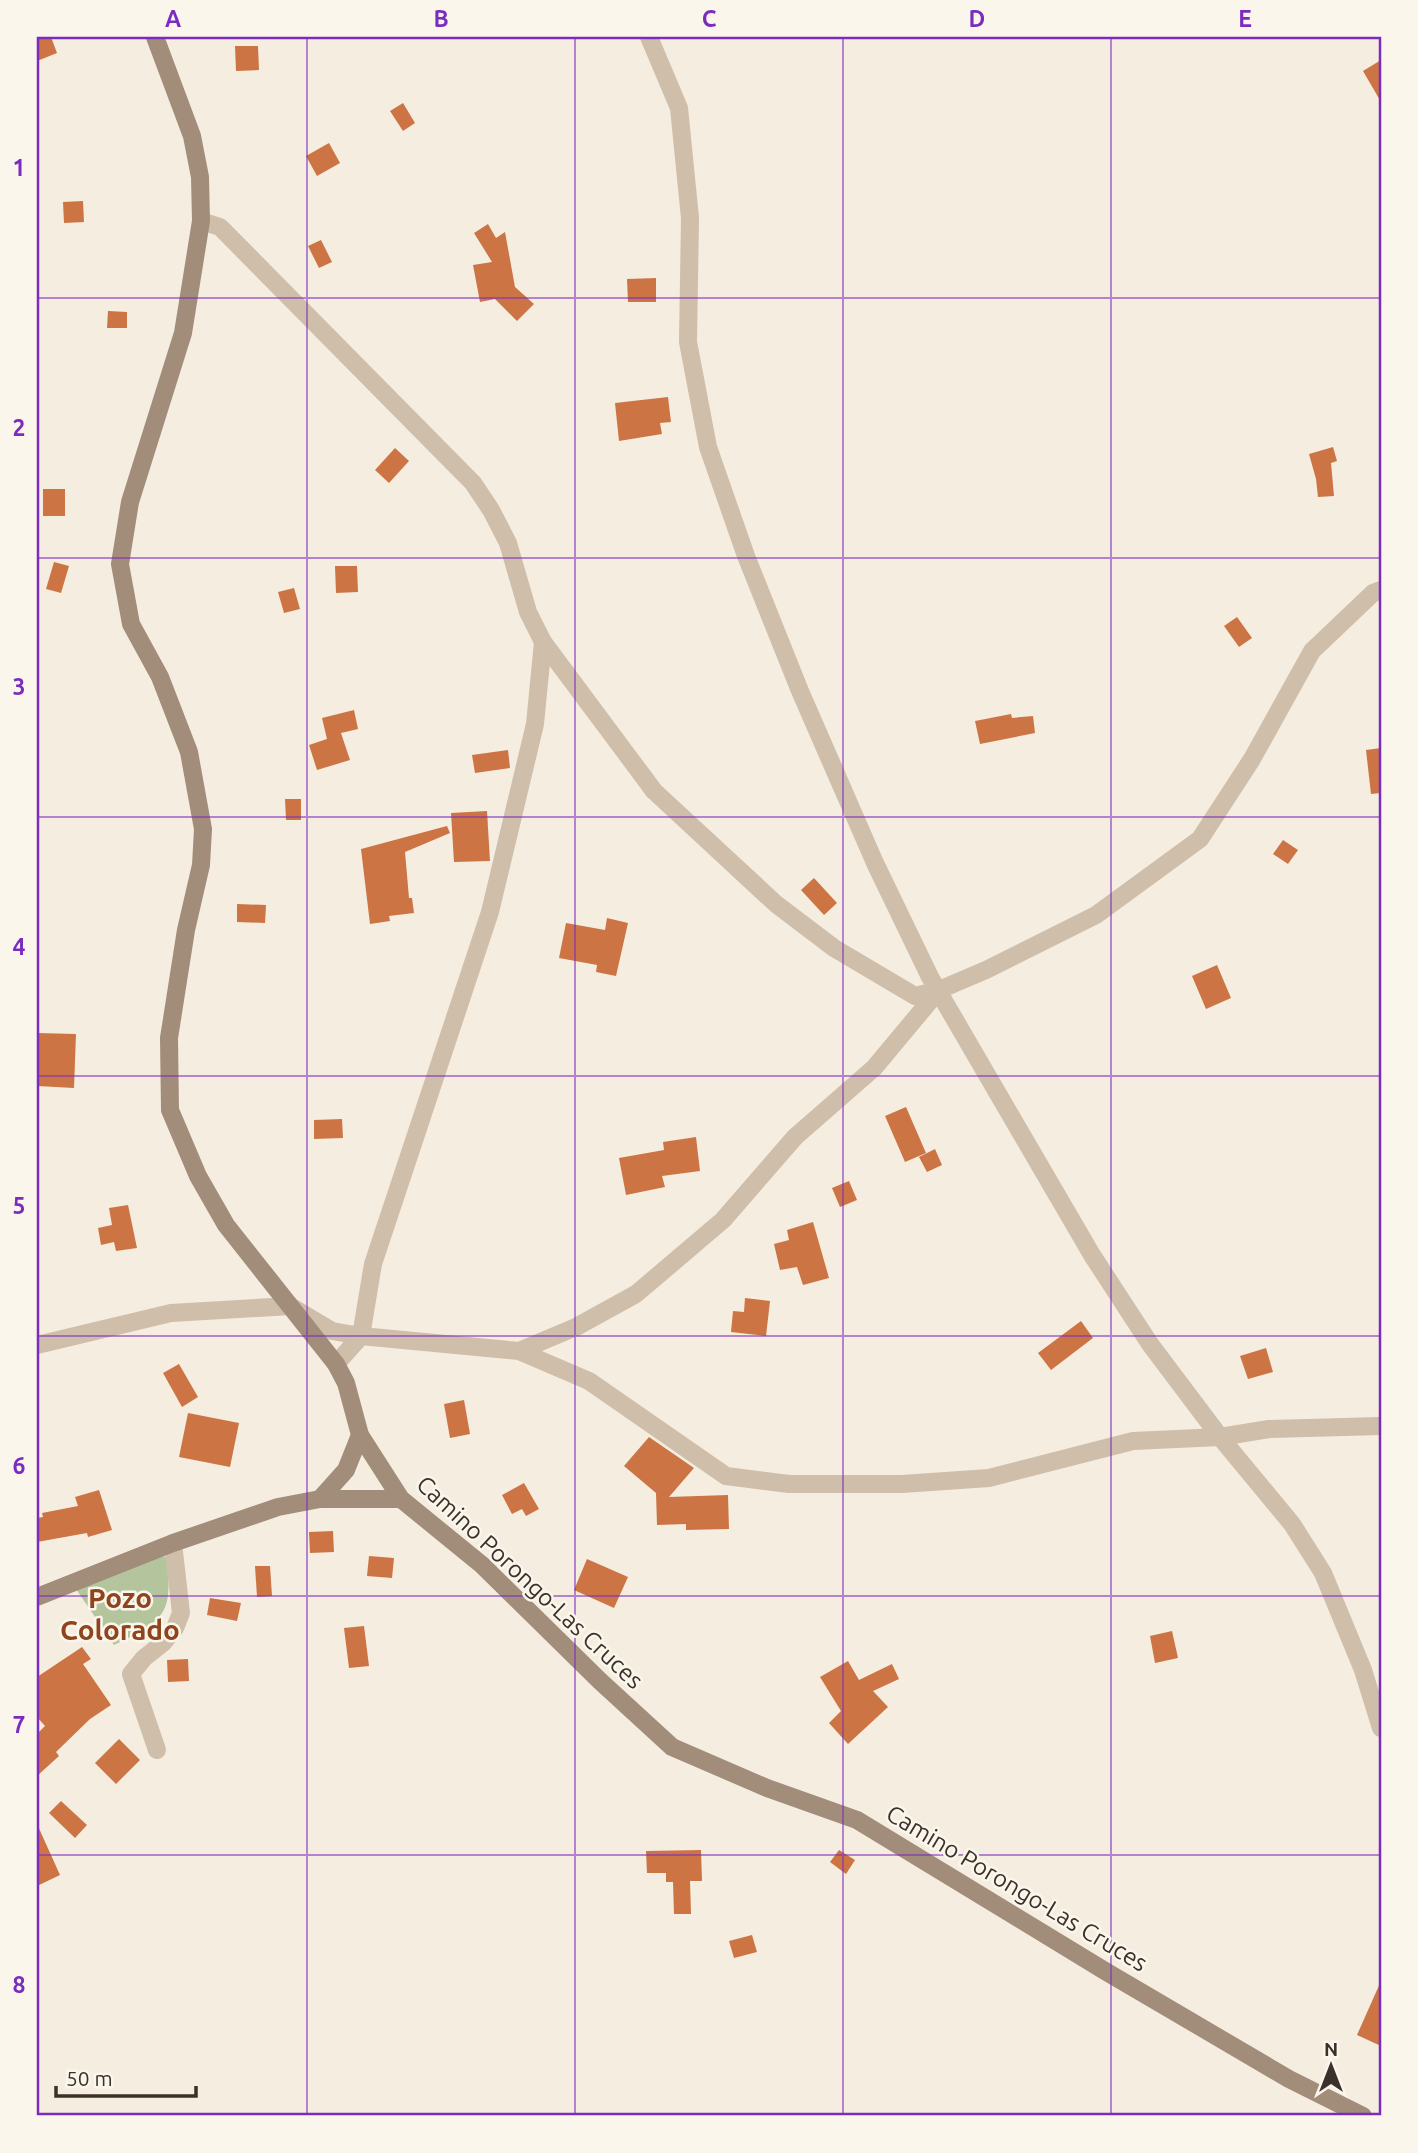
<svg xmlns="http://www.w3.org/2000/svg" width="1418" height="2153" font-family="Ubuntu,sans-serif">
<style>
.green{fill:#b4c59e}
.building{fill:#cd7445}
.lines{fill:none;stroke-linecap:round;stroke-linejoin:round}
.street{stroke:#cebeaa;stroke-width:18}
.secondary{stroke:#a28d7b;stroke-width:18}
.grid{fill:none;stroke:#7b2cbf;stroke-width:2;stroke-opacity:0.55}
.labels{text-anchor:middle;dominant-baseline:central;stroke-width:5;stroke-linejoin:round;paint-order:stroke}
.street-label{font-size:24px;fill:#3b312a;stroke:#fbf6ec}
.quarter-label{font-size:28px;font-weight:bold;fill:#90441d;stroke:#fbf6ec}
.neatline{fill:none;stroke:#7b2cbf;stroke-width:2.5}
.grid-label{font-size:23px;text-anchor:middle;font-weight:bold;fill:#7b2cbf}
</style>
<rect width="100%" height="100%" fill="#f5eddf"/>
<!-- green -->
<path class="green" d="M157,1555L166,1557C174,1615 164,1620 114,1645L76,1589Z"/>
<!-- building -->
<g class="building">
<path d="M37,37H51L57,53L37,61Z"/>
<path d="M235,46H258L259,70L236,71Z"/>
<path d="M1381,60V102L1363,71Z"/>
<path d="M403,103L415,123L403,131L390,111Z"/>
<path d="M329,143L340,163L317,176L306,156Z"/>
<path d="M83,201L84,222L64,223L63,202Z"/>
<path d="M488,224L496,238L505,232L515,287L534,304L517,321L495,299L480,302L473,265L492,262L474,233Z"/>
<path d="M321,240L332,262L319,268L308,246Z"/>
<path d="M656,278V302H628L627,279Z"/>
<path d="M108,311L127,312V328H107Z"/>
<path d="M668,397L671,422L660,423L662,434L619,441L615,403Z"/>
<path d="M1333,447L1337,461L1331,463L1334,496L1318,497L1316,479L1309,454Z"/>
<path d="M395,448L409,461L389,483L375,470Z"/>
<rect x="43" y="489" width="22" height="27"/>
<path d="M54,562L69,566L61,593L46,589Z"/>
<path d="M335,566H357L358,592L336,593Z"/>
<path d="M294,588L300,609L284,613L278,592Z"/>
<path d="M1237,617L1252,638L1239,647L1224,626Z"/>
<path d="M354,710L358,729L341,733L350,760L317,770L309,745L327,739L322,718Z"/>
<path d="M1011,714L1012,718L1033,716L1035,733L980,744L975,721Z"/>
<path d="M1381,748V793L1371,794L1366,750Z"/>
<path d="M508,750L510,768L475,773L472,755Z"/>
<path d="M285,799H301V820H286Z"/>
<path d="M487,811L490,861L454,862L451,813Z"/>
<path d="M447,826L450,833L405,852L409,898H412L414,913L389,916L390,921L370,924L361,849Z"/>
<path d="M1283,840L1298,850L1288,864L1273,854Z"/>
<path d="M814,878L837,903L824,915L801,890Z"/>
<path d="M237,904L266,905L265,923L237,922Z"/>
<path d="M607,918L628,923L616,976L596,972L597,965L559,958L566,923L605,930Z"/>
<path d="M1217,965L1231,998L1206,1009L1192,976Z"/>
<path d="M37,1033L76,1034L74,1088L37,1086Z"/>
<path d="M906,1107L926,1153L905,1162L885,1116Z"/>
<path d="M342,1119L343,1138L314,1139V1120Z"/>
<path d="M696,1137L700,1171L662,1176L665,1187L626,1195L619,1158L664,1150L663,1142Z"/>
<path d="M935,1149L942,1165L927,1172L919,1157Z"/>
<path d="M849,1181L857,1200L840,1207L832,1188Z"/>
<path d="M128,1205L137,1248L116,1251L114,1242L101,1245L98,1228L112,1225L109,1208Z"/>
<path d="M813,1222L829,1278L803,1285L797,1267L780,1270L774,1244L789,1240L787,1230Z"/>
<path d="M745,1298L770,1301L766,1336L731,1332L733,1311L744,1312Z"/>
<path d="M1081,1321L1093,1338L1051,1370L1038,1353Z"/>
<path d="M1266,1348L1273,1372L1248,1379L1240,1356Z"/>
<path d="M179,1364L198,1397L182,1407L163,1373Z"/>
<path d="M464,1400L470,1434L450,1438L444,1404Z"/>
<path d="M188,1413L239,1423L230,1467L179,1457Z"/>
<path d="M649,1437L694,1468L669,1497L728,1495L729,1529L686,1530V1524L657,1525L656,1493L624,1466Z"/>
<path d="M524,1483L539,1509L526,1516L522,1509L512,1514L502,1495Z"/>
<path d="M99,1490L112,1530L88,1537L87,1533L37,1542V1518L43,1517L42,1513L78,1506L75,1497Z"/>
<path d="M333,1531L334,1552L310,1553L309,1532Z"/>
<path d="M369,1556L394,1558L392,1578L367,1576Z"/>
<path d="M587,1559L628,1577L614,1608L574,1590Z"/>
<path d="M255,1566H270L272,1596L257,1597Z"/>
<path d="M210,1598L241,1603L237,1621L207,1615Z"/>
<path d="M364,1626L369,1666L349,1668L344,1628Z"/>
<path d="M1172,1631L1178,1658L1155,1663L1150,1636Z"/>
<path d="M82,1647L91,1659L83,1664L111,1705L90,1719L56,1752L59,1756L37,1776V1734L45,1726L37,1717V1677Z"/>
<path d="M188,1659L189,1681L168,1682L167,1660Z"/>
<path d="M848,1661L859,1680L892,1664L899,1679L873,1691L888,1707L848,1744L829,1723L841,1711L820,1677Z"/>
<path d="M119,1739L140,1760L116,1784L95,1763Z"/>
<path d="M61,1801L87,1825L75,1838L49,1813Z"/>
<path d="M37,1824L60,1875L37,1886Z"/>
<path d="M701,1850L702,1881H690L691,1914H674L673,1882H666V1873H647L646,1851Z"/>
<path d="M839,1850L855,1860L846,1874L830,1862Z"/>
<path d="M752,1935L757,1952L734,1958L729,1941Z"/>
<path d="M1381,1981V2046L1357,2035Z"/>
</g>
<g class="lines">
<!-- street -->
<g class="street">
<path d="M649,37L679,108L690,218L688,342L708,447L746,556L800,691L875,863L930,977L1092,1255L1150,1344L1220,1437L1292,1524L1323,1573L1363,1670L1381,1728"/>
<path d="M201,221L220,227L473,483L491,510L508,543L528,612L543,642L654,791L776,904L834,948L915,996L939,990L986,970L1096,915L1200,839L1252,759L1312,651L1373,593L1381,590"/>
<path d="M37,1345L171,1313L290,1306L332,1331L361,1336L373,1264L490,912L535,724L543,642"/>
<path d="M519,1351L576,1327L636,1294L723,1220L795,1137L874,1068L939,990"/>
<path d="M336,1364L361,1336L519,1351L589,1381L726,1476L789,1484H902L989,1478L1133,1441L1220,1437L1269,1429L1381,1426"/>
<path d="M157,1750L131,1674L144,1658L163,1643L175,1628L181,1613L173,1543"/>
</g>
<!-- secondary -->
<g class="secondary">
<path d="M155,37L192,136L200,177L201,221L183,333L130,502L120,564L131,624L160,677L189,752L203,829L201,865L186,930L169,1038L170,1110L198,1176L226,1225L336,1364L346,1383L360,1435L401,1499L482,1565L600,1681L672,1747L767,1788L857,1820L1105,1971L1289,2079L1363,2116"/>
<path d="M320,1499L346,1470L360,1435"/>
<path d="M37,1597L173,1543L278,1507L320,1499H401"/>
</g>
</g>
<!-- grid -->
<path class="grid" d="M307,37V2116M575,37V2116M843,37V2116M1111,37V2116M37,298H1381M37,558H1381M37,817H1381M37,1076H1381M37,1336H1381M37,1596H1381M37,1855H1381"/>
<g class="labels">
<!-- street labels -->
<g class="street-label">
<text transform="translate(530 1582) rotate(43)">Camino Porongo-Las Cruces</text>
<text transform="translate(1017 1888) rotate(31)">Camino Porongo-Las Cruces</text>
</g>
<!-- quarter labels -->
<g class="quarter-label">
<text x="120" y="1597">Pozo<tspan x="120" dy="32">Colorado</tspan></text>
</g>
</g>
<!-- border -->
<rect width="1418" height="2153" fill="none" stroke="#fbf6ec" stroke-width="77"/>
<!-- north arrow -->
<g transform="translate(1331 2066)" stroke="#fbf6ec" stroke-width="5" paint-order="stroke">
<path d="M0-5L12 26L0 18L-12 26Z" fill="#3b312a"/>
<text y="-10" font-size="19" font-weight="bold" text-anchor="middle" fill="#3b312a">N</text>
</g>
<!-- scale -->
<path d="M56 2086v10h140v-10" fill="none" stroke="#3b312a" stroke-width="3.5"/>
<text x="66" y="2086" font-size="21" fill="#3b312a" stroke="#fbf6ec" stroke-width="5" paint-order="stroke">50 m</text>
<rect x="38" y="38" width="1342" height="2076" class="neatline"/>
<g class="grid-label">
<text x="173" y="27">A</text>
<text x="441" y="27">B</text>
<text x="709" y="27">C</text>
<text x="977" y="27">D</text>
<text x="1245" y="27">E</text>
<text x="19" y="176">1</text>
<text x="19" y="436">2</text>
<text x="19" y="695">3</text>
<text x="19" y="955">4</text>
<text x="19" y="1214">5</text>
<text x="19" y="1474">6</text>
<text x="19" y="1733">7</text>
<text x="19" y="1993">8</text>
</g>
</svg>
